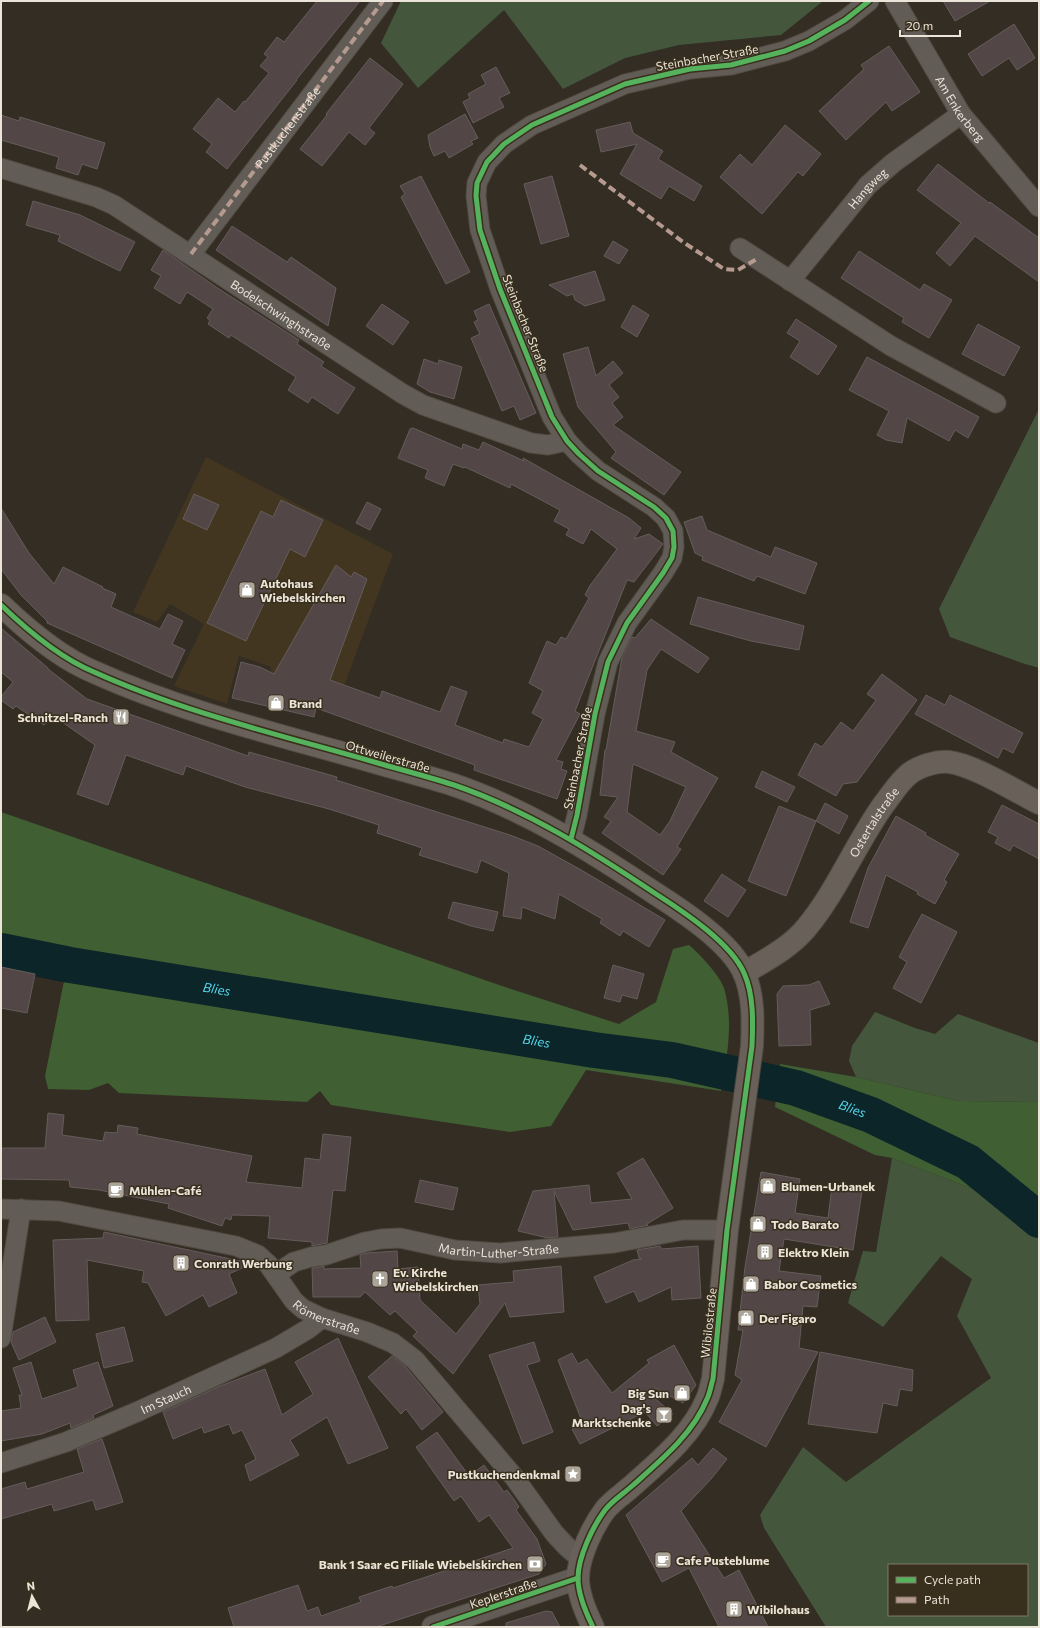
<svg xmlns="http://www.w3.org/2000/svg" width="1040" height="1628" font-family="Commissioner,sans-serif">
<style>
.built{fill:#433620}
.green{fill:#44573c;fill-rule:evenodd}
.forest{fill:#405f33}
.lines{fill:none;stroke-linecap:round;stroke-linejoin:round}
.river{stroke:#0c2528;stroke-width:36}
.building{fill:#534646;stroke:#655d5b;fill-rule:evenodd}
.minor-casing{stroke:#504a42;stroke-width:21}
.tertiary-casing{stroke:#504a42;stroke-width:24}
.secondary-casing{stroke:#504a42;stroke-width:24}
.minor{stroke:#615d56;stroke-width:19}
.tertiary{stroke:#615d56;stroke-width:22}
.secondary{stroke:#69605a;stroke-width:22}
.quiet{stroke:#b69a8f;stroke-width:4;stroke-dasharray:8 4;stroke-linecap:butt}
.cycleway-casing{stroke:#392f1d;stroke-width:8}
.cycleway{stroke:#56b35d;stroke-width:5}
.labels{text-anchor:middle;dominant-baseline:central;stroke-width:3;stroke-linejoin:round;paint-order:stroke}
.street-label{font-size:12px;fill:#ebe4d9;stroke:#392f1d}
.poi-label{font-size:12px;font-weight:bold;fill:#ebe4d9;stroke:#392f1d;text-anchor:start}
.water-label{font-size:13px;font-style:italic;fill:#54d4eb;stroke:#392f1d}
</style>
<rect width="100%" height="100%" fill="#332d23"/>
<!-- built -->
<path class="built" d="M206,457L393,554L341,694L270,677L271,667L239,656L227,704L174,686L204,624L170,604L157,622L133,612Z"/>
<!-- green -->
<g class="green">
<path d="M401,1H823L781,35L679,45L625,58L563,89L504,10L418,88L381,43Z"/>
<path d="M1039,409V668L1022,663L950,637L939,609Z"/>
<path d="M875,1012L915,1028L935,1034L958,1014L1039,1043V1102L959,1101L856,1077L849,1061L852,1046Z"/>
<path d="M892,1158L981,1192L1039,1237V1627H826L764,1528L760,1515L803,1447L846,1482L991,1378L957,1316L972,1279L941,1256L883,1327L848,1303L863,1251L876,1252ZM889,1565H1027V1615H889Z"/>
</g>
<!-- forest -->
<g class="forest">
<path d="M1,812L502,986L619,1024L656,1002L673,949L689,945C699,953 720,976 724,988C734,1022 727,1057 721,1091L586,1070L551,1126L510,1132L331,1105L320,1091L307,1102L119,1093L108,1083L89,1090L48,1089L45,1076L65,976L1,963Z"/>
<path d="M780,1064L856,1077L959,1101L1039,1102V1237L981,1192L892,1158L875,1155L775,1107Z"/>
</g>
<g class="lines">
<!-- river -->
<path class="river" id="s1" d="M1,951L70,965L594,1050L672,1060L796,1088L871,1115L968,1162L1039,1220"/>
</g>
<!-- building -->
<g class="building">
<path d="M317,1H360L296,80H297L227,169L206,152L212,144L193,129L218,98L235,112L244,101L245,102L269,73L260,66L268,57L264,54L277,37L284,42Z"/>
<path d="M943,1H990L955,21Z"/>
<path d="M1014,24L1035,58L1017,70L1009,58L982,76L968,54Z"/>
<path d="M889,46L920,92L892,111L886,102L846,140L819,111L864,69L861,65Z"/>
<path d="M370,58L403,84L369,128L375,133L365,145L349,132L322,166L300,149L327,115L326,114Z"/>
<path d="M496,67L510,93L499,98L504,107L473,123L463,102L470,98L468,94L486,84L481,75Z"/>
<path d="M465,114L478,138L471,141L473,144L449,158L445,151L434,156L430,147L428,135Z"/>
<path d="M1,115L19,121L20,117L105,143L97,169L82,164L78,175L56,168L59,157L1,140Z"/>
<path d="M630,122L633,133L663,151L658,159L702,186L694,201L669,186L661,199L620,174L637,144L601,152L596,130Z"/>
<path d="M785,125L821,154L803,176L798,172L762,214L720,177L740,154L752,165Z"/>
<path d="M938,164L989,203L990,202L1039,238V282L975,236L950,266L936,253L961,223L917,190Z"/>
<path d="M421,176L470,272L446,284L401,197L405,194L400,186Z"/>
<path d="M552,176L569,236L541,244L524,184Z"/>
<path d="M33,201L80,215L135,242L120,271L58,241L60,235L26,225Z"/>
<path d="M232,226L287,262L291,257L336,288L328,326L216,250Z"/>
<path d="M613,241L628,250L619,264L604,256Z"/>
<path d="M163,250L219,289L299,340L297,344L324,362L321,366L355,388L338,414L312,397L308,403L288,390L296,377L231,335L229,338L208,324L210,320L207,318L213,309L187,292L180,304L154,288L161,276L151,270Z"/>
<path d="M859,251L920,290L924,284L952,300L929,338L902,322L904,318L841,278Z"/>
<path d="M595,271L605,300L585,306L575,300L573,294L567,296L549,285Z"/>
<path d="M382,304L409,322L393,345L366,326Z"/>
<path d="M489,304L536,413L520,420L514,406L502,411L471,338L480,334L474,322L478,320L474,311Z"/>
<path d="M633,305L649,315L637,337L621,327Z"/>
<path d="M796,319L837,346L818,375L790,357L800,341L787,333Z"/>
<path d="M978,324L1020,347L1004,376L962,354Z"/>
<path d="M588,347L596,376L613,361L623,373L609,385L619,397L612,403L623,417L613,425L681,472L664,495L611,458L616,452L578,407L563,354Z"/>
<path d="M867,357L979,417L968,438L955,430L949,441L907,418L902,443L886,440L877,435L889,411L849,390Z"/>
<path d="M424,359L438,364L439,360L462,367L454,399L430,392L417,384Z"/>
<path d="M413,428L462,449L463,444L479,450L483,442L524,461L523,458L629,518L641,528L634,539L649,534L663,544L634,582L627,580L575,711L580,714L556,760L563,762L561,769L567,771L557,799L474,770L475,765L316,708L314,717L232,698L241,662L260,667L274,674L336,565L351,577L354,572L367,579L330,680L380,698L382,691L440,712L451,686L467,692L455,725L503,743L504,739L529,747L543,719L532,713L543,691L529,683L547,641L556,645L561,637L566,639L589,598L585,595L589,587L617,549L591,529L583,544L566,535L569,529L554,521L560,510L511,484L510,488L465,467L464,468L453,464L444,486L425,478L428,470L398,458L410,429Z"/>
<path d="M194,494L219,505L207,530L183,519Z"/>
<path d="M281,500L323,520L305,557L290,549L246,641L207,623L261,511L273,517Z"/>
<path d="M367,502L381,509L370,530L356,523Z"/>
<path d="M1,508L29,553L54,584L63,567L103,587L102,588L116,594L111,607L160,629L168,614L183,621L172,644L185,650L172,678L47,623V621L21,595L1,569Z"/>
<path d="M702,516L707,530L771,557L775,547L817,563L805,594L757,576L754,581L702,560L703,557L695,553L684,522Z"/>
<path d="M698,597L804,626L799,650L751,641L690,624Z"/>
<path d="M651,619L709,658L698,673L661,649L647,670L636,731L675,742L671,752L718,778L677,847L681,849L663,875L602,833L611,821L604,817L618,797L600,795L605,750H606L622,657L632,637L635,638ZM633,764L686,787L670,821L660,835L627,812Z"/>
<path d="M1,628L48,668V669L87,699L248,756L249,752L337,777L336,780L510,835L538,846L583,871L665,920L649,947L623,931L620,936L600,923L602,919L559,894L555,919L522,907L521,919L503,916L509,873L481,860L477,873L419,855L422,848L377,833L379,825L329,809L245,787L186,766L183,775L126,755L108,805L77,794L95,745L52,715L44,725L16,706L13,709L1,700V697L13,682L1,672Z"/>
<path d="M882,674L917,700L857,782L843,784L836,796L798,775L815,743L822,747L841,722L853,731L876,700L867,694Z"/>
<path d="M926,695L945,705L950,695L1023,733L1013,753L1003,748L998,758L915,714Z"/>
<path d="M762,771L795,787L787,802L755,787Z"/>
<path d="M825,803L848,816L839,834L816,821Z"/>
<path d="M1002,805L1039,824V859L1013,845L1010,851L995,843L998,837L988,832Z"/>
<path d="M779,806L816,821L786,896L748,881Z"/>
<path d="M896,816L926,833L925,835L959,854L944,880L947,882L935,904L917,894L918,892L886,875L868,928L850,922L868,868Z"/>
<path d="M722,874L746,890L728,917L704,901Z"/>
<path d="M453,902L498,912L493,931L471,926L448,918Z"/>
<path d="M922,914L957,932L921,1003L893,988L907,962L899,957Z"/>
<path d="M613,965L644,974L637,999L622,995L620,1002L604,998Z"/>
<path d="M1,967L35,974L27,1013L1,1008Z"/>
<path d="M819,981L830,1004L810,1010L811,1045L779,1046L777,994L783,986L809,985Z"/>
<path d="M48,1113L64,1115L62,1135L103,1141L105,1132L117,1133L118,1125L138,1128L137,1134L252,1156L246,1182L302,1188L305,1158L320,1160L323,1134L351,1137L345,1191L333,1190L327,1243L312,1246V1242L268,1238L270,1216L232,1215L231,1220L225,1218L222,1226L168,1208L169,1204L99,1190L70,1187L69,1180L1,1179V1148H45Z"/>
<path d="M643,1158L673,1208L647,1224L648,1225L630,1229L628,1223L573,1230L554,1191L558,1237L548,1238L518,1231L533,1191L589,1185L591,1203L632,1199L617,1173Z"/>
<path d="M761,1172L800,1179L795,1213L828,1218L832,1187L862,1191L853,1250L784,1239L779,1271L821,1276L817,1307L803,1306L799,1348L818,1352L766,1447L719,1422L742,1380L735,1375L743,1330H738L745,1267Z"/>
<path d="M420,1180L458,1188L453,1210L415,1202Z"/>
<path d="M104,1232L245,1262L251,1264L229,1274L237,1293L209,1307L203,1295L166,1316L148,1283L142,1282L144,1271L87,1260L89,1320L56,1321L53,1240L103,1238Z"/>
<path d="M660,1246L662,1249L698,1246L701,1298L672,1300L671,1287L639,1302L634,1291L606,1303L594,1277L633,1260L642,1259L639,1258L637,1250Z"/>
<path d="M397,1251L398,1269L418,1267L420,1300L456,1334L480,1304L478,1285L514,1282L513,1271L561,1266L564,1312L510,1317L505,1303L453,1374L413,1336L417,1332L395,1311L390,1315L365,1292L360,1297H313L312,1268L324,1266V1269L361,1268L360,1255L367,1253Z"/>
<path d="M45,1317L56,1342L19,1360L11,1342L13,1332Z"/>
<path d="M124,1327L133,1361L104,1368L96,1334Z"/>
<path d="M338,1338L388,1448L348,1464L327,1417L290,1440L299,1455L250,1481L245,1465L256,1459L242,1430L233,1434L229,1424L204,1433L202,1427L173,1439L163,1412L220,1386L265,1369L282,1415L313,1394L295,1362Z"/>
<path d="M534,1342L540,1361L527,1365L553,1432L523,1444L489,1355Z"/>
<path d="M674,1345L696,1385L683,1403L655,1388L651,1395L673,1414L657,1426L645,1412L580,1444L572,1429L583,1424L558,1360L572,1353L578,1364L587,1359L612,1393L649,1363L647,1360Z"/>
<path d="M820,1352L913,1370L912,1391L900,1389L897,1406L883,1403L877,1433L808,1424Z"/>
<path d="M392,1356L405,1366L443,1412L422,1430L406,1409L401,1414L368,1377Z"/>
<path d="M31,1362L42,1399L78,1387L73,1370L98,1362L113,1406L93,1415L94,1418L71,1428L70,1423L42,1434L1,1441V1411L21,1408L19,1395H22L13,1368Z"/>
<path d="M437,1432L469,1476L484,1465L504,1492L507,1490L513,1498L519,1507L516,1510L537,1539L546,1564L539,1574L376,1627H234L228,1608L298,1585L307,1611L318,1607L321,1616L361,1602L359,1597L392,1586L393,1588L513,1548L489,1515L479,1522L461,1496L454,1501L416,1447Z"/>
<path d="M102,1439L123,1502L96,1510L93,1500L54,1511L52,1504L1,1519V1489L25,1482L27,1489L84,1472L77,1449Z"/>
<path d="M713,1448L727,1459L711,1479L681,1511L724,1578L739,1570L768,1627H719L689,1568L662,1582L626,1515L692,1458L698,1465Z"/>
<path d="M546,1611L552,1612L560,1627H506V1623Z"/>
</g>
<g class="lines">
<!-- minor casing -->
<g class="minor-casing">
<g id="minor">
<path id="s2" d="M895,1L961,114L1039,207"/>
<path id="s3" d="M1,168L96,197L114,205L403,394L423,405L531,443L548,445L567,441"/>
<path d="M740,248L891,346L996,403"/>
<path d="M191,254L383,1"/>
<path id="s4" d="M790,281L868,185L893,163L961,114"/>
<path d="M571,839L577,815L595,714L608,662L627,623L663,573L672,558L674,547L673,531L666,518L654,507L598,471L579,454L567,441L552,417L500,289L480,230L476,196L477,183L487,162L504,144L532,125L625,84L690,69L731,65L785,51L809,41L845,20L869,1"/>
<path id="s5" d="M1,1209L59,1211L236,1246L258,1255L268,1264L294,1301L303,1309L322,1318L367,1332L393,1343L415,1360L514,1477L554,1533L567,1547L581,1559"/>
<path id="s6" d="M276,1274L294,1262L311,1257L326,1255L365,1242L381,1239L400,1238L455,1250L500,1253L614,1243L683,1230H727"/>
<path d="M1,1338L21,1209"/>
<path id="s7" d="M1,1463L66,1442L139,1411L276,1348L308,1329L322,1318"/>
</g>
</g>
<!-- tertiary casing -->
<g class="tertiary-casing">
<path id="tertiary" d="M433,1627L578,1578"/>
</g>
<!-- secondary casing -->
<g class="secondary-casing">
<g id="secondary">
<path d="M1,605C27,630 60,658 94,672C187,714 289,737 388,766C410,772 432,778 454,785C527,810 593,852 656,894C684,912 731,943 744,973C754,995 753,1023 752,1046L727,1230L713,1379C711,1385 710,1393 707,1399C693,1434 660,1461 632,1486C623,1494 612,1501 605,1510C593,1526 578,1557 578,1578C578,1594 586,1613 593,1627"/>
<path id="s8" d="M744,973C766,960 791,947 807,927C837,891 856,843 884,804C892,794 899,782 909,774C919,766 936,761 949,762C974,765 1015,791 1039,803"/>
</g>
</g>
<!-- minor -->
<use href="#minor" class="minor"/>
<!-- tertiary -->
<use href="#tertiary" class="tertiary"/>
<!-- secondary -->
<use href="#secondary" class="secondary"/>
<!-- quiet -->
<g class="quiet">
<path d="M580,165L683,242L724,269L738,270L757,259"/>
<path id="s9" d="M191,254L383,1"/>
</g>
<!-- cycleway casing -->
<g class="cycleway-casing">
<g id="cycleway">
<path d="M1,605C27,630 60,658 94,672C187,714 289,737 388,766C410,772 432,778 454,785C527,810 593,852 656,894C684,912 731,943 744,973C754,995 753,1023 752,1046L727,1230L713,1379C711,1385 710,1393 707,1399C693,1434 660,1461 632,1486C623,1494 612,1501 605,1510C593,1526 578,1557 578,1578C578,1594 586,1613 593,1627"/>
<path d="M571,839L577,815L595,714L608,662L627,623L663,573L672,558L674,547L673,531L666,518L654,507L598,471L579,454L567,441L552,417L500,289L480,230L476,196L477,183L487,162L504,144L532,125L625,84L690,69L731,65L785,51L809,41L845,20L869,1"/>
<path d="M433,1627L578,1578"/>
</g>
</g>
<!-- cycleway -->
<use href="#cycleway" class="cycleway"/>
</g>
<!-- icons -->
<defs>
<g id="shop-square" transform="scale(0.9)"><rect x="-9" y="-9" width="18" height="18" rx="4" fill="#aba499" stroke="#392f1d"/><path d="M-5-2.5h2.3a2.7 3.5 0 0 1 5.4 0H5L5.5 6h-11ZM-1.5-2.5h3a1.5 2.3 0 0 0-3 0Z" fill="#fff"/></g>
<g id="restaurant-square" transform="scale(0.9)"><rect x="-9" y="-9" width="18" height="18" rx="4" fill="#aba499" stroke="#392f1d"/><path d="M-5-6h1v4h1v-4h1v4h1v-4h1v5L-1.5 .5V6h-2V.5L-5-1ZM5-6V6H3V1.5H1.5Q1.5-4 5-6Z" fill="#fff"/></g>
<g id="cafe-square" transform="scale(0.9)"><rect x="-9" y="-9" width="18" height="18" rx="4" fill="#aba499" stroke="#392f1d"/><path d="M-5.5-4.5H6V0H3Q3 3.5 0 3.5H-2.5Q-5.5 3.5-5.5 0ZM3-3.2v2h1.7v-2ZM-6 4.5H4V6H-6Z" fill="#fff"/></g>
<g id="building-square" transform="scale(0.9)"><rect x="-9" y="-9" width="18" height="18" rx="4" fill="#aba499" stroke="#392f1d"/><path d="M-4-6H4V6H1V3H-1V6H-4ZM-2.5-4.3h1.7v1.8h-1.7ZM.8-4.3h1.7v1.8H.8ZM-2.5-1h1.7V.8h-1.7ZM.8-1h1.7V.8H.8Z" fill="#fff"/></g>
<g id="church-square" transform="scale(0.9)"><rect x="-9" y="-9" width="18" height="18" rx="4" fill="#aba499" stroke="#392f1d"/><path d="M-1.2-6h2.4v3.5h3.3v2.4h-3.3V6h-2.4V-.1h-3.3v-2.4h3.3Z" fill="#fff"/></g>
<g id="bar-square" transform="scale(0.9)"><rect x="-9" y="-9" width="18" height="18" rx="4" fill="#aba499" stroke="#392f1d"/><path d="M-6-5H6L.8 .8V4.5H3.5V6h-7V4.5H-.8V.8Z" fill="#fff"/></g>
<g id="sight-square" transform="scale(0.9)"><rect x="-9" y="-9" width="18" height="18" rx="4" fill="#aba499" stroke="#392f1d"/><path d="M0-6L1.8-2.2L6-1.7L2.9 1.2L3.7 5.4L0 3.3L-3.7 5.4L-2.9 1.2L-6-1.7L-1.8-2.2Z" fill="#fff"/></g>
<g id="bank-square" transform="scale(0.9)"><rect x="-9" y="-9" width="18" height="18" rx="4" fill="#aba499" stroke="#392f1d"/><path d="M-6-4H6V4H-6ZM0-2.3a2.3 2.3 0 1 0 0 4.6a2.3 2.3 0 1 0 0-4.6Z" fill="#fff"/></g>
</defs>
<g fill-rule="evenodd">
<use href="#shop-square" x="247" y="590"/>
<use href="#shop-square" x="276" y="703"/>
<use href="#restaurant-square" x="121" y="717"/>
<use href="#shop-square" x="768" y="1186"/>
<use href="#cafe-square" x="116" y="1190"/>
<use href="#shop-square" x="758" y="1224"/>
<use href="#building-square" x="765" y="1252"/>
<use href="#building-square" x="181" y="1263"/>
<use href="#church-square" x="380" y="1279"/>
<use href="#shop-square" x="751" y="1284"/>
<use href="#shop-square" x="746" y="1318"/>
<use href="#shop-square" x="682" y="1393"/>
<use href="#bar-square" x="664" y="1415"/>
<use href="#sight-square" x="573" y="1474"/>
<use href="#cafe-square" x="663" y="1560"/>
<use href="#bank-square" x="535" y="1564"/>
<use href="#building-square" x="734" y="1609"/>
</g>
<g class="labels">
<!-- street labels -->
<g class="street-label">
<text transform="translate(707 57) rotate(-10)">Steinbacher Straße</text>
<text stroke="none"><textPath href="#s2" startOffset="126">Am Enkerberg</textPath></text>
<text stroke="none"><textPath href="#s9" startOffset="159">Pustkuchenstraße</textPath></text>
<text stroke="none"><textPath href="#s4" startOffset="121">Hangweg</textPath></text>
<text stroke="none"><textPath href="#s3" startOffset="319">Bodelschwinghstraße</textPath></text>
<text transform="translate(526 323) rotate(68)">Steinbacher Straße</text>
<text transform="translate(388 756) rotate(16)">Ottweilerstraße</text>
<text transform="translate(577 758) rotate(-79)">Steinbacher Straße</text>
<text stroke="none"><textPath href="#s8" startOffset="203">Ostertalstraße</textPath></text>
<text stroke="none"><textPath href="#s6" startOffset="231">Martin-Luther-Straße</textPath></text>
<text stroke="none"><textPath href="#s5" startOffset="358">Römerstraße</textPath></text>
<text transform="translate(708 1323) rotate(-84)">Wibilostraße</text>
<text stroke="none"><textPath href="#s7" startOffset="177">Im Stauch</textPath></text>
<text transform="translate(503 1593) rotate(-19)">Keplerstraße</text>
</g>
<!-- poi labels -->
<g class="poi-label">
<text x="260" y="583">Autohaus<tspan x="260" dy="14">Wiebelskirchen</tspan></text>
<text x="289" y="703">Brand</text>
<text x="108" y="717" text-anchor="end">Schnitzel-Ranch</text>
<text x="781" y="1186">Blumen-Urbanek</text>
<text x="129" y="1190">Mühlen-Café</text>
<text x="771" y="1224">Todo Barato</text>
<text x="778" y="1252">Elektro Klein</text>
<text x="194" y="1263">Conrath Werbung</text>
<text x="393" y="1272">Ev. Kirche<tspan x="393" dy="14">Wiebelskirchen</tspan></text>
<text x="764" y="1284">Babor Cosmetics</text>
<text x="759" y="1318">Der Figaro</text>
<text x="669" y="1393" text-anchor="end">Big Sun</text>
<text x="651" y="1408" text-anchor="end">Dag's<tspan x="651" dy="14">Marktschenke</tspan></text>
<text x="560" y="1474" text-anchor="end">Pustkuchendenkmal</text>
<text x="676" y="1560">Cafe Pusteblume</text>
<text x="522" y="1564" text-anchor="end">Bank 1 Saar eG Filiale Wiebelskirchen</text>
<text x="747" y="1609">Wibilohaus</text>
</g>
<!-- water labels -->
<g class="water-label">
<text stroke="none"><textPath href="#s1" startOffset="219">Blies</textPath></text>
<text stroke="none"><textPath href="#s1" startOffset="543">Blies</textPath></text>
<text stroke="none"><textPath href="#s1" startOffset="867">Blies</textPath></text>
</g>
</g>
<!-- border -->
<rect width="1040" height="1628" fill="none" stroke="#ebe4d9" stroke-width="4"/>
<!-- legend -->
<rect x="888" y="1564" width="140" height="52" fill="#392f1d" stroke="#807768"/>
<rect x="896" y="1577" width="20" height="6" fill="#56b35d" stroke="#807768"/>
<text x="924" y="1584" font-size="12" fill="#ebe4d9">Cycle path</text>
<rect x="896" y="1597" width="20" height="6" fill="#b69a8f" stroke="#807768"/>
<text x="924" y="1604" font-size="12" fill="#ebe4d9">Path</text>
<!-- north arrow -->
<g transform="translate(32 1596) rotate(353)" stroke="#392f1d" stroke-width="3" paint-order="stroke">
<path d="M0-3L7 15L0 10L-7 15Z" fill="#ebe4d9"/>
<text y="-6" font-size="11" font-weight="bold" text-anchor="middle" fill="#ebe4d9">N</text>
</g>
<!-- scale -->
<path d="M900 30v6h60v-6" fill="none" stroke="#ebe4d9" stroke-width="2"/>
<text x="906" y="30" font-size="12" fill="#ebe4d9" stroke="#392f1d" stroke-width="3" paint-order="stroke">20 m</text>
</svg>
